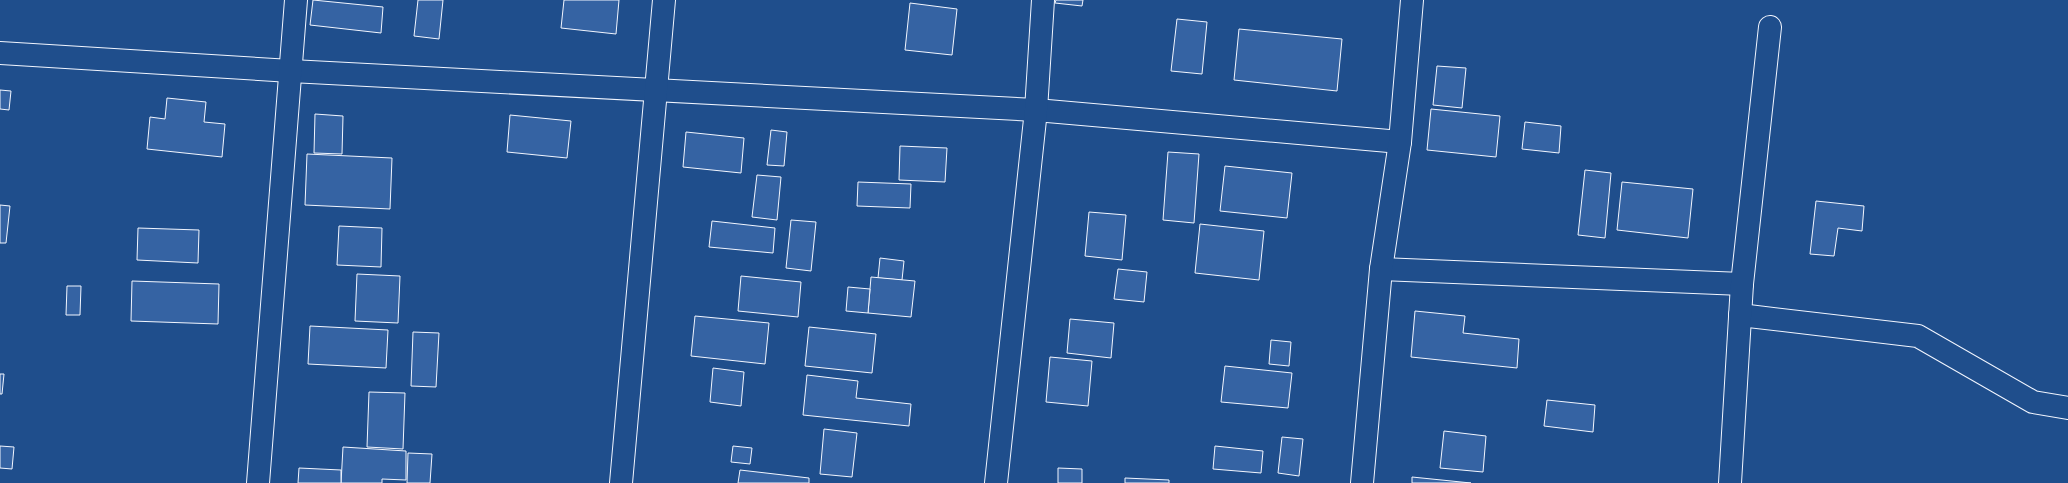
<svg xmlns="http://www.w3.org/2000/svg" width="2068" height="483" font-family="'Work Sans',sans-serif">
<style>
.building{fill:#3563a3;stroke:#f2f6ff}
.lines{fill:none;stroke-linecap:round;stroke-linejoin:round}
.street-casing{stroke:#f2f6ff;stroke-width:24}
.street{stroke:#1f4e8c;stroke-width:22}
</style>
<rect width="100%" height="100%" fill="#1f4e8c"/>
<!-- building -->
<g class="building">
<path d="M313,0L383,7L381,33L310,25Z"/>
<path d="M418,0H443L439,39L414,36Z"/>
<path d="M564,0H619L616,34L561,28Z"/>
<path d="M1056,0H1083L1082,6L1055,3Z"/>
<path d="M910,3L957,9L952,55L905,50Z"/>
<path d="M1177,19L1207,22L1202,74L1171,71Z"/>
<path d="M1239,29L1342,39L1337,91L1234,80Z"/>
<path d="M1437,66L1466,68L1462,108L1433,105Z"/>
<path d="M0,90L11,91L9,110L0,109Z"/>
<path d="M167,98L206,102L204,122L225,124L222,157L147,149L150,117L165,119Z"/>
<path d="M1431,109L1500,116L1496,157L1427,150Z"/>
<path d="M315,114L343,116L342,154L314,153Z"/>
<path d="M510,115L571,121L567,158L507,152Z"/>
<path d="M1525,122L1561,126L1559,153L1522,149Z"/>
<path d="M771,130L787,132L784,166L767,165Z"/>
<path d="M686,132L744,138L741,173L683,167Z"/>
<path d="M900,146L947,148L945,182L899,180Z"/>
<path d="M1168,152L1199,154L1194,223L1163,220Z"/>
<path d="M307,154L392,158L390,209L305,205Z"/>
<path d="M1225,166L1292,173L1287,218L1220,211Z"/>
<path d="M1585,170L1611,173L1605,238L1578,235Z"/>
<path d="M757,175L781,177L777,220L752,217Z"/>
<path d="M858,182L911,184L910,208L857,206Z"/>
<path d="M1622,182L1693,189L1688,238L1617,230Z"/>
<path d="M1816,201L1864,206L1862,231L1838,228L1834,256L1810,254Z"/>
<path d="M0,205L10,206L6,243H0Z"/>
<path d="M1089,212L1126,215L1122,260L1085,256Z"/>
<path d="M791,220L816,222L811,271L786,268Z"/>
<path d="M712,221L775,228L773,253L709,247Z"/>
<path d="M1200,224L1264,231L1259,280L1195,273Z"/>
<path d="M339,226L382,228L381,267L337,265Z"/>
<path d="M138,228L199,230L198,263L137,260Z"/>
<path d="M880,258L904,261L902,280L878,278Z"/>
<path d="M1118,269L1147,272L1144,302L1114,299Z"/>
<path d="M357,274L400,276L398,323L355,321Z"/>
<path d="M741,276L801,282L798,317L738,311Z"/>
<path d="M871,277L915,281L911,317L868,313Z"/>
<path d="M132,281L219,284L218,324L131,321Z"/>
<path d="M67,286H81L80,315H66Z"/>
<path d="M848,287L870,289L868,313L846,311Z"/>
<path d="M1415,311L1465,316L1463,333L1519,339L1517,368L1411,357Z"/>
<path d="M695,316L769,323L765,364L691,356Z"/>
<path d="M1070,319L1114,323L1111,358L1067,353Z"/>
<path d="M310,326L388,330L386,368L308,364Z"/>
<path d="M809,327L876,334L872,373L805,366Z"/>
<path d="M413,332L439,333L436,387L411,386Z"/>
<path d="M1271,340L1291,342L1289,366L1269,364Z"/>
<path d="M1050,357L1092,361L1088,406L1046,402Z"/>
<path d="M1225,366L1292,373L1288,408L1221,402Z"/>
<path d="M713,368L744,372L741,406L710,402Z"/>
<path d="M0,374H4L2,394H0Z"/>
<path d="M807,375L858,381L856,398L911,404L909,426L803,415Z"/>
<path d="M369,392L405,393L403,449L367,447Z"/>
<path d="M1547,400L1595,405L1593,432L1544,426Z"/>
<path d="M824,429L857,433L852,477L820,474Z"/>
<path d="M1444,431L1486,436L1483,472L1440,468Z"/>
<path d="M1282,437L1303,439L1299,476L1278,473Z"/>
<path d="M0,446L14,447L12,469L0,468Z"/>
<path d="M733,446L752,448L750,464L731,462Z"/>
<path d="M1215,446L1263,451L1261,473L1213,469Z"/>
<path d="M343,447L406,451V480L382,479V483H341Z"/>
<path d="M408,453L432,454L430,483H407Z"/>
<path d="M299,468L341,470V483H298Z"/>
<path d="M1058,468L1082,469V483H1058Z"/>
<path d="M740,470L809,478V483H738Z"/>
<path d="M1412,477L1471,483H1412Z"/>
<path d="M1125,478L1169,480V483H1125Z"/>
</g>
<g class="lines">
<!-- street casing -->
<g class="street-casing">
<g id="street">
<path d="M0,53L291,71L1036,110L1400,142"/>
<path d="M1381,269L1742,284"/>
<path d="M1740,315L1918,336L2033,402L2068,408"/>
<path d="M258,483L296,0"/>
<path d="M621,483L664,0"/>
<path d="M996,483L1036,110L1043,0"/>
<path d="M1362,483L1381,269L1400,142L1412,0"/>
<path d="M1730,483L1742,284L1770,27"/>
</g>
</g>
<!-- street -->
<use href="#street" class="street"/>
</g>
</svg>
